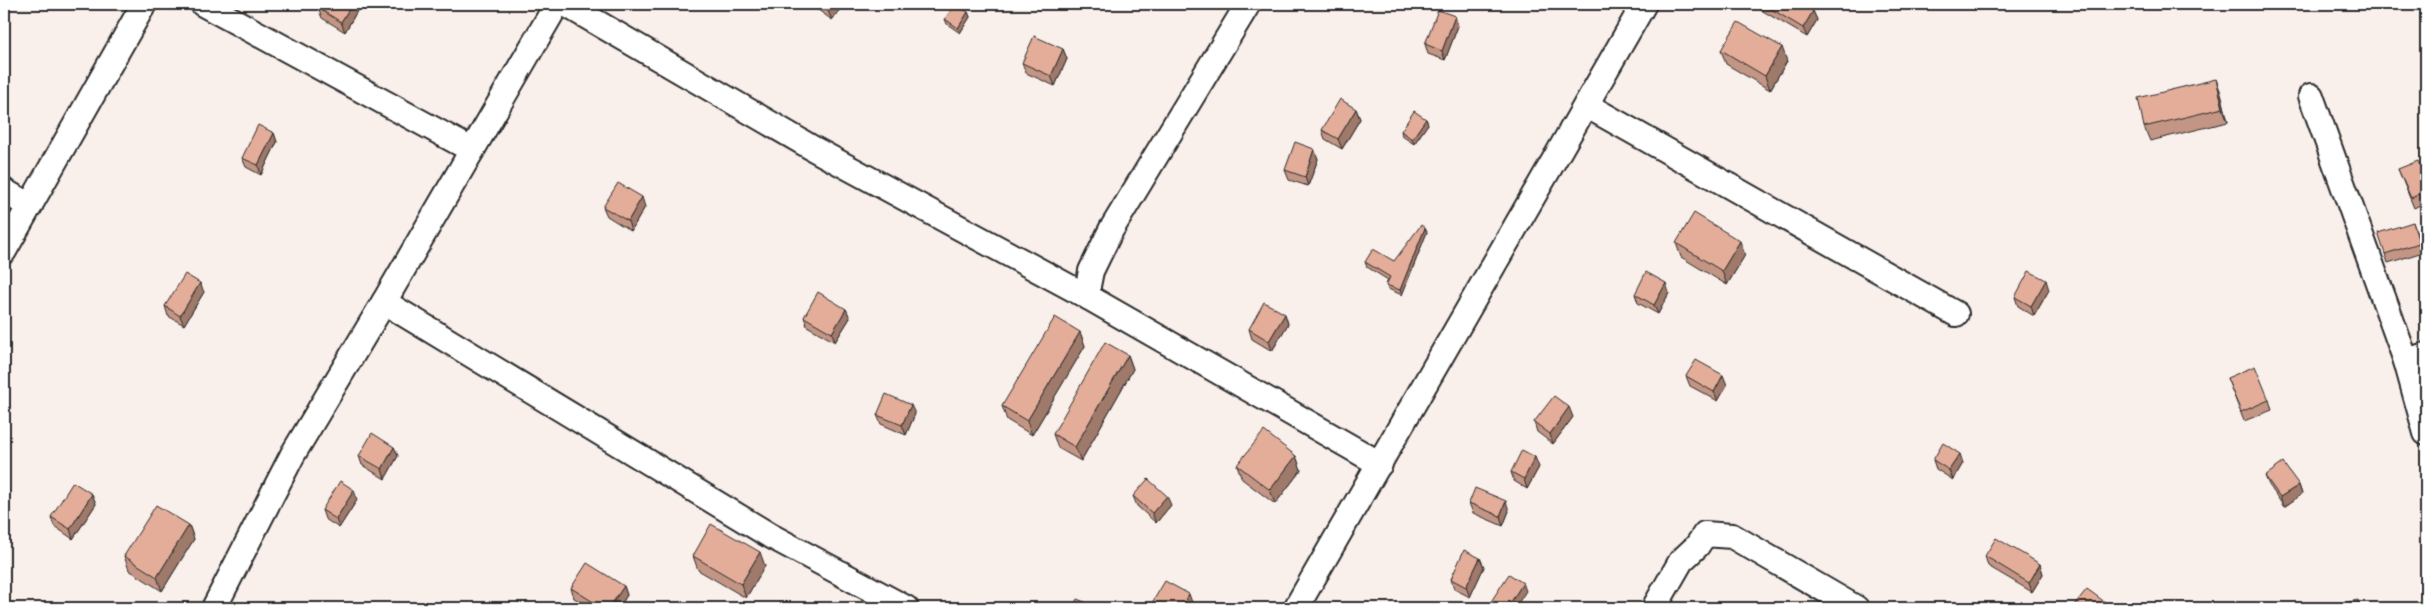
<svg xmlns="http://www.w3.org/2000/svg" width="2430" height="612" viewBox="0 0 2430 612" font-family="'Architects Daughter',sans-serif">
  <rect width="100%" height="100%" fill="#f9efeb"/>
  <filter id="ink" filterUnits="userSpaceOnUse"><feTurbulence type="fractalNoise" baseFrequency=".02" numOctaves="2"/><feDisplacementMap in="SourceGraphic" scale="10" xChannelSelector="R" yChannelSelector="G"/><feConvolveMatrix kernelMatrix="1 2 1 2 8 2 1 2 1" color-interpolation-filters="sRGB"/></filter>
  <g filter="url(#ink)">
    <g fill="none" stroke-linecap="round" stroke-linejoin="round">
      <defs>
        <g id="minor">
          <path d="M 203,4 L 472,150"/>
          <path d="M 565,4 L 814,149 L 1088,297 L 1380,464"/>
          <path d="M 2311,96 L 2406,361 L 2426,433"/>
          <path d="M 1586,105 L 1956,314"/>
          <path d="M 4,191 L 30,206"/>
          <path d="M 4,251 L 144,4"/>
          <path d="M 1088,297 L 1088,286 L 1091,271 L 1111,230 L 1248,4"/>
          <path d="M 384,302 L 769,535 L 906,608"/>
          <path d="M 2406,361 L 2426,355"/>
          <path d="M 214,608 L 293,454 L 384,302 L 557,4"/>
          <path d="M 1296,608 L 1644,4"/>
          <path d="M 1654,608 L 1681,561 L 1697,546 L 1705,534 L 1732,536 L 1856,608"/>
        </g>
      </defs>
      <!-- minor casing -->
      <use href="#minor" stroke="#2b2b2b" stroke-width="28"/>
      <!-- minor -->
      <use href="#minor" stroke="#fff" stroke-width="24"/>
    </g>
    <!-- wall -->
    <g fill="#c39584" stroke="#2b2b2b">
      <path d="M 361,4 L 345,32 L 322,18 L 318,8 Z"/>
      <path d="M 810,4 L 844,4 L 832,20 Z"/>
      <path d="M 1759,4 L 1802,4 L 1813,11 L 1817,20 L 1807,37 L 1761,10 Z"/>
      <path d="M 968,12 L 970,17 L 960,33 L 947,24 L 945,19 Z"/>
      <path d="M 1458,26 L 1445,60 L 1428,54 L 1425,44 Z"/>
      <path d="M 1063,49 L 1067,59 L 1055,86 L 1026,73 L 1022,63 Z"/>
      <path d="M 1721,50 L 1787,61 L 1770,90 L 1726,64 Z"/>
      <path d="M 2221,93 L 2228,122 L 2150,141 L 2144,127 Z"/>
      <path d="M 1356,109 L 1360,119 L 1342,149 L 1325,139 L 1322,130 Z"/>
      <path d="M 1426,119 L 1428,124 L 1414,144 L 1402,136 L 1401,131 Z"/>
      <path d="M 274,133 L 277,142 L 261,175 L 246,167 L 242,158 Z"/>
      <path d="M 1314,149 L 1318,159 L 1308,186 L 1289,180 L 1285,170 Z"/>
      <path d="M 2398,169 L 2426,180 L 2426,202 L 2414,208 Z"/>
      <path d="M 603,207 L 645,207 L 631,231 L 607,216 Z"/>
      <path d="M 2413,222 L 2423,252 L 2388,263 L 2385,254 Z"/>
      <path d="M 1427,232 L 1402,295 L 1388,289 L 1386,285 L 1388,280 L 1367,267 L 1365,262 L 1394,261 Z"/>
      <path d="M 1676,243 L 1745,255 L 1727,285 L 1681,257 Z"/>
      <path d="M 2049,290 L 2034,316 L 2018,306 L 2015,297 Z"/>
      <path d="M 204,292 L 184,325 L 168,316 L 165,306 Z"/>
      <path d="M 1669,293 L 1658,314 L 1638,303 L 1635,294 Z"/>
      <path d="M 846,309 L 850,318 L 835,342 L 807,326 L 804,317 Z"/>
      <path d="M 1285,314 L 1288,324 L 1272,351 L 1252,339 L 1249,329 Z"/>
      <path d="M 1080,332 L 1085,346 L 1032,435 L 1007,420 L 1002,406 Z"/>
      <path d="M 1128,355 L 1133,369 L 1081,461 L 1058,448 L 1053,434 Z"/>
      <path d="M 1686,376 L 1727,385 L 1718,401 L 1690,386 Z"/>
      <path d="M 2227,378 L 2269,400 L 2272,410 L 2244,421 Z"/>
      <path d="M 915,414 L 906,435 L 881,424 L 877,415 Z"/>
      <path d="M 1573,417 L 1553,444 L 1537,432 L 1534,422 Z"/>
      <path d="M 394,447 L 398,456 L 385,479 L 362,465 L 359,456 Z"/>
      <path d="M 1296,456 L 1301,470 L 1275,504 L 1242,479 L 1237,465 Z"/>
      <path d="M 1933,460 L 1963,463 L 1953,480 L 1936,469 Z"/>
      <path d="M 1539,467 L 1527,489 L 1514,481 L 1511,472 Z"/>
      <path d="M 2265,476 L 2299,485 L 2302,494 L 2284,507 L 2269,485 Z"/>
      <path d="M 92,494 L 96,504 L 73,539 L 54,526 L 51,517 Z"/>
      <path d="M 1133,496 L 1171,505 L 1156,523 L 1137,506 Z"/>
      <path d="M 357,500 L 339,528 L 325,519 L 322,510 Z"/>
      <path d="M 1469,503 L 1509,511 L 1503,526 L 1473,513 Z"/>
      <path d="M 189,525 L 194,539 L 162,591 L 129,570 L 124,556 Z"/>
      <path d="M 693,556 L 765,566 L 746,598 L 698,570 Z"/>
      <path d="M 1985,556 L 2040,564 L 2043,574 L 2032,592 L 1988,566 Z"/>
      <path d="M 1480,558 L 1484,567 L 1470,597 L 1454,589 L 1451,579 Z"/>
      <path d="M 624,586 L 627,595 L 619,608 L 591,608 L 574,598 L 571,588 Z"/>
    </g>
    <!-- shaded-wall -->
    <g fill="#9f796b" stroke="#2b2b2b">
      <path d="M 352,4 L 361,4 L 345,32 L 341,22 Z"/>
      <path d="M 833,4 L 844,4 L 832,20 L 828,11 Z"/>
      <path d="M 1813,11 L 1817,20 L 1807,37 L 1803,28 Z"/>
      <path d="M 968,12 L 970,17 L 960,33 L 958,28 Z"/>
      <path d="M 1455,16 L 1458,26 L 1445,60 L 1442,51 Z"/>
      <path d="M 1782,47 L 1787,61 L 1770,90 L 1765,76 Z"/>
      <path d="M 1063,49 L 1067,59 L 1055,86 L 1051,76 Z"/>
      <path d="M 2216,79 L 2221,93 L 2228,122 L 2223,108 Z"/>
      <path d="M 1356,109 L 1360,119 L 1342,149 L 1338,139 Z"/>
      <path d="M 1426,119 L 1428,124 L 1414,144 L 1412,139 Z"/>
      <path d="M 274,133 L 277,142 L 261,175 L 258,165 Z"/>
      <path d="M 1314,149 L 1318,159 L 1308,186 L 1305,177 Z"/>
      <path d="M 642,197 L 645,207 L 631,231 L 628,221 Z"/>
      <path d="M 1425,228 L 1427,232 L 1402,295 L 1400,290 Z"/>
      <path d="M 1740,241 L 1745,255 L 1727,285 L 1722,271 Z"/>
      <path d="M 2046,280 L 2049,290 L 2034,316 L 2031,306 Z"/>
      <path d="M 200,283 L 204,292 L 184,325 L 180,316 Z"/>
      <path d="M 1666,283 L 1669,293 L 1658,314 L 1654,305 Z"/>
      <path d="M 846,309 L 850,318 L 835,342 L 832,333 Z"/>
      <path d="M 1285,314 L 1288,324 L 1272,351 L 1269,341 Z"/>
      <path d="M 1080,332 L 1085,346 L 1032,435 L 1027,421 Z"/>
      <path d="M 1128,355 L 1133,369 L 1081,461 L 1075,447 Z"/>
      <path d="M 1723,375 L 1727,385 L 1718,401 L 1714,392 Z"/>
      <path d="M 911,405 L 915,414 L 906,435 L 902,425 Z"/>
      <path d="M 1569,407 L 1573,417 L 1553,444 L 1550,434 Z"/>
      <path d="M 394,447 L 398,456 L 385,479 L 382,469 Z"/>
      <path d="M 1960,454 L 1963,463 L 1953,480 L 1949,470 Z"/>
      <path d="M 1296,456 L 1301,470 L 1275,504 L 1270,490 Z"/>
      <path d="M 1535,457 L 1539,467 L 1527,489 L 1524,479 Z"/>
      <path d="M 2299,485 L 2302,494 L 2284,507 L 2280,497 Z"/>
      <path d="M 354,490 L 357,500 L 339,528 L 336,519 Z"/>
      <path d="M 92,494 L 96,504 L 73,539 L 70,529 Z"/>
      <path d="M 1167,496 L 1171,505 L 1156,523 L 1152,513 Z"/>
      <path d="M 1506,501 L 1509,511 L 1503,526 L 1500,516 Z"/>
      <path d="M 189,525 L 194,539 L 162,591 L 157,577 Z"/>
      <path d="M 760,552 L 765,566 L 746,598 L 741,584 Z"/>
      <path d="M 1480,558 L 1484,567 L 1470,597 L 1466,587 Z"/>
      <path d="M 2040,564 L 2043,574 L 2032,592 L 2029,583 Z"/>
      <path d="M 1523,583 L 1526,591 L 1515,608 L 1507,608 Z"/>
      <path d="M 624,586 L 627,595 L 619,608 L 609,608 Z"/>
      <path d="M 1189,594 L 1194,608 L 1181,608 Z"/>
    </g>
    <!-- building -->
    <g fill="#e3ad99" stroke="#2b2b2b">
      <path d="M 321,4 L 352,4 L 341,22 L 318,8 Z"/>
      <path d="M 819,4 L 833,4 L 828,11 Z"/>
      <path d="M 955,4 L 968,12 L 958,28 L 945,19 Z"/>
      <path d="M 1763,4 L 1802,4 L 1813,11 L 1803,28 Z"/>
      <path d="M 1438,10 L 1455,16 L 1442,51 L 1425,44 Z"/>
      <path d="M 1738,22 L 1782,47 L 1765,76 L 1721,50 Z"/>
      <path d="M 1034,36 L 1063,49 L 1051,76 L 1022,63 Z"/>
      <path d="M 2216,79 L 2223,108 L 2144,127 L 2138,98 Z"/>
      <path d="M 1340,99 L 1356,109 L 1338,139 L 1322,130 Z"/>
      <path d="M 1414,111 L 1426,119 L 1412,139 L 1401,131 Z"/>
      <path d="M 258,125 L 274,133 L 258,165 L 242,158 Z"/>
      <path d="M 1295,142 L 1314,149 L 1305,177 L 1285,170 Z"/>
      <path d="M 2418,161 L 2426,180 L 2426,191 L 2411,198 L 2398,169 Z"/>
      <path d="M 618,183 L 642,197 L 628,221 L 603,207 Z"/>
      <path d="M 1694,213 L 1740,241 L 1722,271 L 1676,243 Z"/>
      <path d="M 2413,222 L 2419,243 L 2385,254 L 2378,233 Z"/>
      <path d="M 1421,225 L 1425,228 L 1400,290 L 1386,285 L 1390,277 L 1365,262 L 1373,249 L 1394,261 Z"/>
      <path d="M 2029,271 L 2046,280 L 2031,306 L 2015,297 Z"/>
      <path d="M 1646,272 L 1666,283 L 1654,305 L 1635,294 Z"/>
      <path d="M 185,274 L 200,283 L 180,316 L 165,306 Z"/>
      <path d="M 818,292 L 846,309 L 832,333 L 804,317 Z"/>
      <path d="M 1264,302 L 1285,314 L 1269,341 L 1249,329 Z"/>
      <path d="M 1055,317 L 1080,332 L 1027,421 L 1002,406 Z"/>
      <path d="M 1105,342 L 1128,355 L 1075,447 L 1053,434 Z"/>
      <path d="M 1696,360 L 1723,375 L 1714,392 L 1686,376 Z"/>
      <path d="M 2255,366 L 2269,400 L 2241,412 L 2227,378 Z"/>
      <path d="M 886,394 L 911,405 L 902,425 L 877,415 Z"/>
      <path d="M 1554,396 L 1569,407 L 1550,434 L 1534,422 Z"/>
      <path d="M 1264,431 L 1296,456 L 1270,490 L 1237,465 Z"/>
      <path d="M 372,433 L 394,447 L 382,469 L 359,456 Z"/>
      <path d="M 1943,443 L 1960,454 L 1949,470 L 1933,460 Z"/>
      <path d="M 1522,450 L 1535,457 L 1524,479 L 1511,472 Z"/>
      <path d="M 2283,463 L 2299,485 L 2280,497 L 2265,476 Z"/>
      <path d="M 1148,479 L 1167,496 L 1152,513 L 1133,496 Z"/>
      <path d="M 340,481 L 354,490 L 336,519 L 322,510 Z"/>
      <path d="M 73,482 L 92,494 L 70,529 L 51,517 Z"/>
      <path d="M 1475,488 L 1506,501 L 1500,516 L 1469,503 Z"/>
      <path d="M 156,505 L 189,525 L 157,577 L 124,556 Z"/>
      <path d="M 711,524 L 760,552 L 741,584 L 693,556 Z"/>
      <path d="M 1996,538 L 2040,564 L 2029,583 L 1985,556 Z"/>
      <path d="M 1464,550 L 1480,558 L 1466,587 L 1451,579 Z"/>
      <path d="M 587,563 L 624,586 L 609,608 L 603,608 L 571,588 Z"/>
      <path d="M 1509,574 L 1523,583 L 1507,608 L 1490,608 L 1492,605 L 1490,603 Z"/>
      <path d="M 1165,581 L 1189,594 L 1181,608 L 1149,608 Z"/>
      <path d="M 2087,589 L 2113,608 L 2078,608 L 2074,605 Z"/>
      <path d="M 1077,599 L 1100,608 L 1073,608 Z"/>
      <path d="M 2358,600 L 2360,608 L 2336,608 L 2335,605 Z"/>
      <path d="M 2122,601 L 2132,608 L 2117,608 Z"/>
    </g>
  </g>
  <!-- margin -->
  <rect width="2430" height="612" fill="none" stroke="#fff" stroke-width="20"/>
  <rect x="10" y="10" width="2410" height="592" fill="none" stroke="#2b2b2b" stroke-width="2" filter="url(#ink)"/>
</svg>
